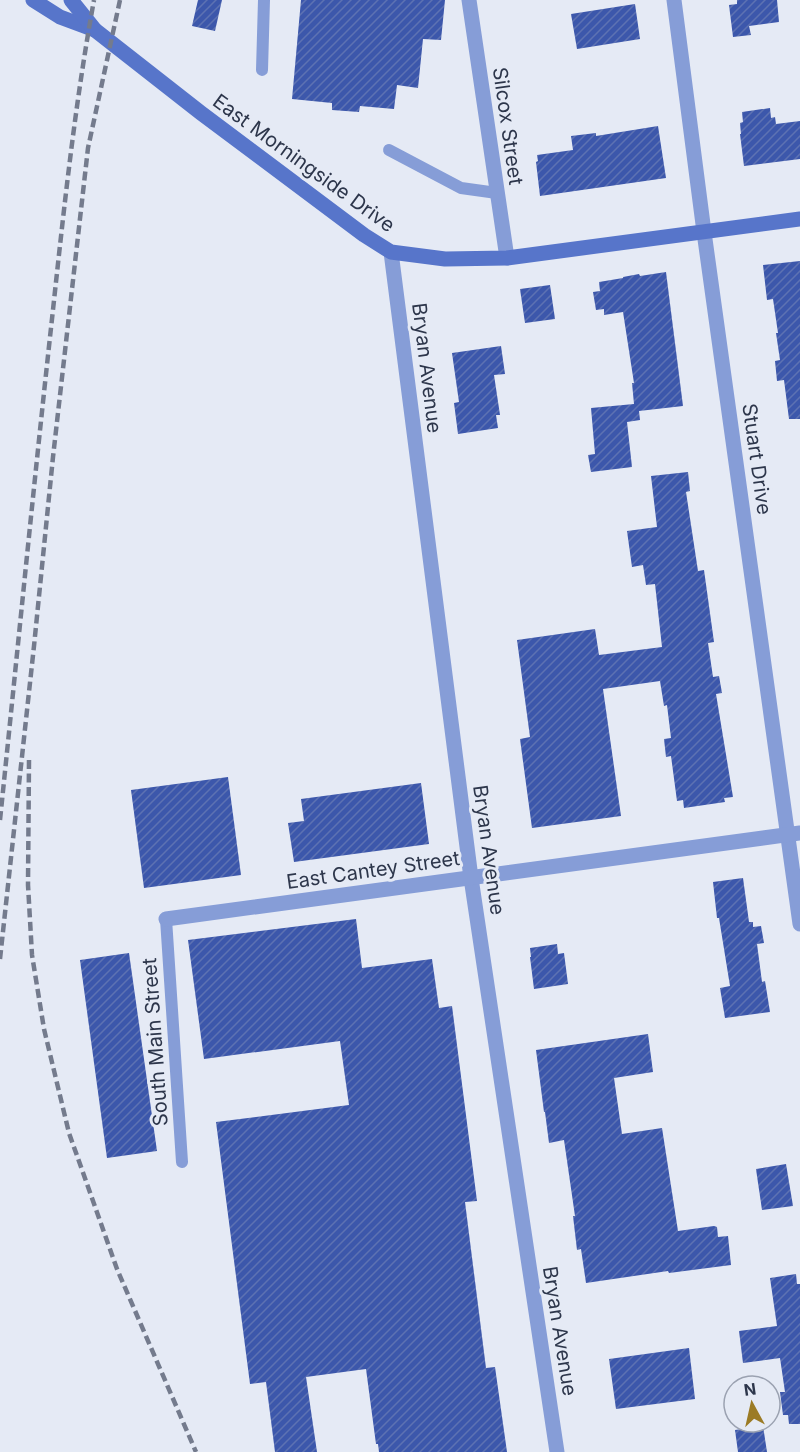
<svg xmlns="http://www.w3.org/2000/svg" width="800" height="1452" viewBox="0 0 800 1452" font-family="Inter,sans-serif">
  <defs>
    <pattern id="building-hatch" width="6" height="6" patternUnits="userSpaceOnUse" patternTransform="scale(1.5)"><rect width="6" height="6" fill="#3c57ab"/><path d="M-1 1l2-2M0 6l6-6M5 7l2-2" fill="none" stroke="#5d72b2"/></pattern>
  </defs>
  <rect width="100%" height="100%" fill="#e5eaf5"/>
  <!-- building -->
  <g fill="url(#building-hatch)">
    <path d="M 198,0 L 222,0 L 215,31 L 192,26 Z"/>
    <path d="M 301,0 L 445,0 L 441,40 L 423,39 L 418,88 L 397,85 L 394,109 L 360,106 L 359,112 L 332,110 L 332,103 L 292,99 Z"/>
    <path d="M 737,0 L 777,0 L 779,22 L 749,26 L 751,35 L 733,37 L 729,5 L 737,4 Z"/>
    <path d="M 635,4 L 640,39 L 577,49 L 571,14 Z"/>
    <path d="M 770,108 L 771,118 L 775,117 L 776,124 L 800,121 L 800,159 L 744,166 L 740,134 L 741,134 L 740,123 L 743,122 L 742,112 Z"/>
    <path d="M 658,126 L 666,178 L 540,196 L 536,162 L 538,161 L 537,155 L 573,150 L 571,136 L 596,133 L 596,136 Z"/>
    <path d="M 800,261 L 800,419 L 789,419 L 784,380 L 777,381 L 775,361 L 780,360 L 776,333 L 778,333 L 773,299 L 767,300 L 763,265 Z"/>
    <path d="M 666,272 L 683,406 L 639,411 L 640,420 L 627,422 L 632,467 L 591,472 L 588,455 L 595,454 L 591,408 L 634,404 L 632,383 L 634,383 L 623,312 L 604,315 L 604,309 L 596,310 L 593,292 L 600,291 L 599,282 L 623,278 L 623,277 L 639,274 L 640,276 Z"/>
    <path d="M 550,285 L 555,319 L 525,323 L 520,289 Z"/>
    <path d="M 501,346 L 505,374 L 494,375 L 500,415 L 496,415 L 498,428 L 458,434 L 454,403 L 459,402 L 452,353 Z"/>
    <path d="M 688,472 L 690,491 L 686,492 L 698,571 L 704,570 L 714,642 L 708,643 L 713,677 L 719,676 L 722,693 L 716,694 L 733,797 L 724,798 L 725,802 L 684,808 L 683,800 L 677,801 L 671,756 L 666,757 L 664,739 L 671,738 L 667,705 L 664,706 L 660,681 L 603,689 L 621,816 L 532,828 L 520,739 L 530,737 L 517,640 L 595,629 L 599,655 L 662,647 L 655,584 L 646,585 L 643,565 L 632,567 L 627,531 L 657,527 L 651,476 Z"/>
    <path d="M 228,777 L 241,875 L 144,888 L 131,790 Z"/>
    <path d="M 421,783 L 429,844 L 294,862 L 288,823 L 304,821 L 301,799 Z"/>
    <path d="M 743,878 L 749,922 L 753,922 L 753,927 L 761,926 L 764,943 L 757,944 L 762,982 L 765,981 L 770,1012 L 725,1018 L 720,988 L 730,986 L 719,918 L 717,918 L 713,882 Z"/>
    <path d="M 356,919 L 362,968 L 432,959 L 439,1008 L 452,1006 L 477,1201 L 465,1202 L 486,1368 L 495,1367 L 507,1452 L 379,1452 L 378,1444 L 376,1444 L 366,1369 L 306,1377 L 317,1452 L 275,1452 L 266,1382 L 250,1384 L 216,1122 L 349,1105 L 340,1041 L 204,1059 L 188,940 Z"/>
    <path d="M 557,944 L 558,954 L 564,953 L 568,984 L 534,989 L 530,957 L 531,957 L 530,948 Z"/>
    <path d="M 129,953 L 157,1151 L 107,1158 L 80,960 Z"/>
    <path d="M 648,1034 L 653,1072 L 614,1078 L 622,1134 L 662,1128 L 678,1231 L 714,1226 L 717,1227 L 718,1237 L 728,1236 L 731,1265 L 669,1273 L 668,1271 L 586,1283 L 581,1249 L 577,1250 L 573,1216 L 575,1216 L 564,1140 L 549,1143 L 545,1112 L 544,1112 L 536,1050 Z"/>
    <path d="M 786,1164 L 793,1206 L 762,1210 L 756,1169 Z"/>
    <path d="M 796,1274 L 797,1284 L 800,1284 L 800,1424 L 789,1424 L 788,1415 L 783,1415 L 780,1392 L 785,1392 L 780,1358 L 743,1363 L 739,1331 L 777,1326 L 770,1278 Z"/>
    <path d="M 689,1348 L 695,1399 L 616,1409 L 609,1359 Z"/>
    <path d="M 763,1426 L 767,1452 L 738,1452 L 735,1430 Z"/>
  </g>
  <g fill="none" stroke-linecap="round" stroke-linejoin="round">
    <!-- lane -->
    <g stroke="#869dd7" stroke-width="12">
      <path d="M 262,70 L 264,0"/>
      <path d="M 389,150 L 461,188 L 497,193"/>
      <path d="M 166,919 L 182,1162"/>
    </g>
    <!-- street -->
    <g stroke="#869dd7" stroke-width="15">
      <path d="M 469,0 L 507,258"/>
      <path d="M 674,0 L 704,232 L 800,924"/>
      <path d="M 391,252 L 471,878 L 557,1452"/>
      <path d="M 166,919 L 800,833"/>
    </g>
    <!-- secondary -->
    <g stroke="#5775ca" stroke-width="15">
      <path d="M 33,0 L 60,17 L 95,30"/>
      <path d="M 71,0 L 95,30 L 201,113 L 364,235 L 391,252 L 445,259 L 507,258 L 800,219"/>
    </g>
    <!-- rail -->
    <g stroke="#747b8d" stroke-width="4.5" stroke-dasharray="9 4.5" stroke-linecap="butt">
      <path d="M 29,760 L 28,885 L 32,955 L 44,1029 L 69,1133 L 117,1269 L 196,1452"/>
      <path d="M 0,820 C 17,656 33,492 51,328 C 63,218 74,109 94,0"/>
      <path d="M 0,959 L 34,646 L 53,457 L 88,148 L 120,0"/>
    </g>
  </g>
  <g text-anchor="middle" stroke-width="6" stroke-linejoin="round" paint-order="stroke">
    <!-- street labels -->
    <g font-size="20" fill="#2d364b" stroke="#e5eaf5">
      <text transform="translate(508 126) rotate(82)" y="7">Silcox Street</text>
      <text transform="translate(304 163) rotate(36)" y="7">East Morningside Drive</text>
      <text transform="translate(427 368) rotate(83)" y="7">Bryan Avenue</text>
      <text transform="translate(757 459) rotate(82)" y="7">Stuart Drive</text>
      <text transform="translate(489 850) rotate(82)" y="7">Bryan Avenue</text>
      <text transform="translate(373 870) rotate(-8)" y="7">East Cantey Street</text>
      <text transform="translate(155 1042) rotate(-94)" y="7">South Main Street</text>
      <text transform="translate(560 1331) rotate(81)" y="7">Bryan Avenue</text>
    </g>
  </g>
  <!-- north arrow -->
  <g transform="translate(752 1404) rotate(352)"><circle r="28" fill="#e5eaf5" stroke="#9ba2b1" stroke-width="1.5"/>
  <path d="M0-4.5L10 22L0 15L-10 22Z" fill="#9b7b25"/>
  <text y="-9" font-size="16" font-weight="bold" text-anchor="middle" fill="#2d364b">N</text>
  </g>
</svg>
